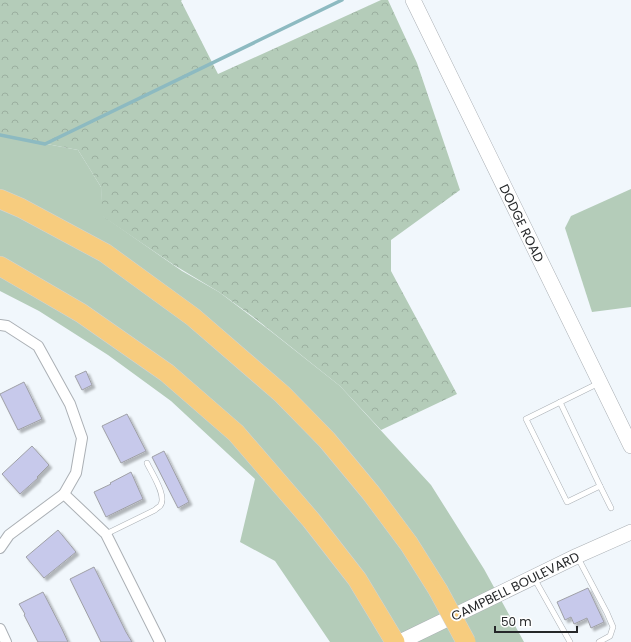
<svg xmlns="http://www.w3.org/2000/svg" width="631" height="642" viewBox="0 0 631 642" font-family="Poppins,sans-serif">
  <defs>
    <pattern id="forest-crowns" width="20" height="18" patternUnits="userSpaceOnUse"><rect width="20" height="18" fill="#b4ccb9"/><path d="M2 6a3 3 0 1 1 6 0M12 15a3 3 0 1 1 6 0" fill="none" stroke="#9baf9f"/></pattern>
    <filter id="shadow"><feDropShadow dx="3" dy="3" stdDeviation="1" flood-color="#0004"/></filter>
  </defs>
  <rect width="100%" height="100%" fill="#f1f7fc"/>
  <!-- grass -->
  <g fill="#b4ccb9">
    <path d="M 0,135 L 78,150 L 101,187 L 103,216 L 182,271 L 219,292 L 273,333 L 340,386 L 431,485 L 484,569 L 524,642 L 330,642 L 275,561 L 240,542 L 255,479 L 171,401 L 108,355 L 39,311 L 0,291 Z"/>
    <path d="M 631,189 L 631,307 L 592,312 L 565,228 L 571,216 Z"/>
  </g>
  <!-- forest -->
  <path fill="url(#forest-crowns)" d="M 0,0 L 182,0 L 181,1 L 218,74 L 381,0 L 388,0 L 417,63 L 460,190 L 391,240 L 391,271 L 457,394 L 381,430 L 340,386 L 252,316 L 219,292 L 174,265 L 102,216 L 101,187 L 78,150 L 0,135 Z"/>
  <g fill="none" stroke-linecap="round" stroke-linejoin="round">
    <!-- stream -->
    <path stroke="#8dbac1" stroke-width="3.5" d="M 0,135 L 45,144 L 342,0"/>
  </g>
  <!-- building -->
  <g fill="#c7c9eb" stroke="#9fa0a6" filter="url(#shadow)">
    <path d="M 86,371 L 92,385 L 82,390 L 75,376 Z"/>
    <path d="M 24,382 L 42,419 L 18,430 L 0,394 Z"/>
    <path d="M 127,414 L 146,451 L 121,463 L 102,426 Z"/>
    <path d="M 32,446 L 49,465 L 37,477 L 38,478 L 20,494 L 2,474 Z"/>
    <path d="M 164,451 L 189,502 L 178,508 L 152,457 Z"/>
    <path d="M 131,472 L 143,499 L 106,517 L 94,492 L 111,484 L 110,483 Z"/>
    <path d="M 58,530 L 76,552 L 44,578 L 26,557 Z"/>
    <path d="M 94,567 L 126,632 L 132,642 L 101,642 L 70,579 Z"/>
    <path d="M 588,588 L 604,622 L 591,628 L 587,618 L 574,624 L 571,617 L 565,620 L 557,602 Z"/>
    <path d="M 43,592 L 62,629 L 68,642 L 38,642 L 24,615 L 25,614 L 19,604 Z"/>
  </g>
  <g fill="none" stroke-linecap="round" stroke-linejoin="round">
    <defs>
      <g id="lane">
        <path d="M 599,383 L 526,419 L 567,502 L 600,486 L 611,508"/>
        <path d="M 560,402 L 600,486"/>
        <path d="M 106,534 L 155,510 C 157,508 159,507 160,506 C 168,497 151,472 147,463"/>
        <path d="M 578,558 L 607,613 L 613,627 L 610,636 L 599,642"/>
        <path d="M 534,578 L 570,642"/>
      </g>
      <g id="street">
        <path d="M 0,325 L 7,326 L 38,346 L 70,404 L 82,438 L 76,473 L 64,494 L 9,535 L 0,548"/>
        <path d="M 64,494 L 106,534 L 160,642"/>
        <path d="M 0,629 L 6,642"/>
      </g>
      <g id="secondary">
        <path d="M 413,0 L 631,446"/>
        <path d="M 400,642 L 577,556 L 631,532"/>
      </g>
      <g id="highway">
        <path d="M 0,199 L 21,208 L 105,253 L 193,317 L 282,394 L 327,440 L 371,493 L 409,544 L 438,590"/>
        <path d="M 0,266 L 81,313 L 167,373 L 236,433 L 311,520 L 357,579 L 395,642"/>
      </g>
    </defs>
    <!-- lane casing -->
    <use href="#lane" stroke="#abb0b5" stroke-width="6"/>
    <!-- street casing -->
    <use href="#street" stroke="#abb0b5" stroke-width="12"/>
    <!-- secondary casing -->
    <use href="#secondary" stroke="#abb0b5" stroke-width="16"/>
    <!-- highway casing -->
    <use href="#highway" stroke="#d3d4d4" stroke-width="20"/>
    <!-- lane -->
    <use href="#lane" stroke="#fff" stroke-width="5"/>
    <!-- street -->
    <use href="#street" stroke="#fff" stroke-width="10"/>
    <!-- secondary -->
    <use href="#secondary" stroke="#fff" stroke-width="15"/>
    <!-- highway -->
    <use href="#highway" stroke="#f7cc7e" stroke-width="19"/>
    <defs>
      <path id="highway-bridge" d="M 438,590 L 466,642"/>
    </defs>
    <!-- highway-bridge casing -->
    <use href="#highway-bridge" stroke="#d3d4d4" stroke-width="20" stroke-linecap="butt"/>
    <!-- highway-bridge -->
    <use href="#highway-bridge" stroke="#f7cc7e" stroke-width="19"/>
  </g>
  <g text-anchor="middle" stroke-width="3.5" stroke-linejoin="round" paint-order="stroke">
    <!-- street labels -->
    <g font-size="13" fill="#252729" stroke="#fff">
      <text transform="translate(522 223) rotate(64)" y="5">DODGE ROAD</text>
      <text transform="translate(515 586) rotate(-26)" y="5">CAMPBELL BOULEVARD</text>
    </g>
  </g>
  <!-- scale -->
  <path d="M495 626v6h82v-6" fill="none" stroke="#252729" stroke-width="2"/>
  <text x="501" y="626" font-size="12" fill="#252729" stroke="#ffffff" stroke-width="3" paint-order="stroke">50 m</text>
</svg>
